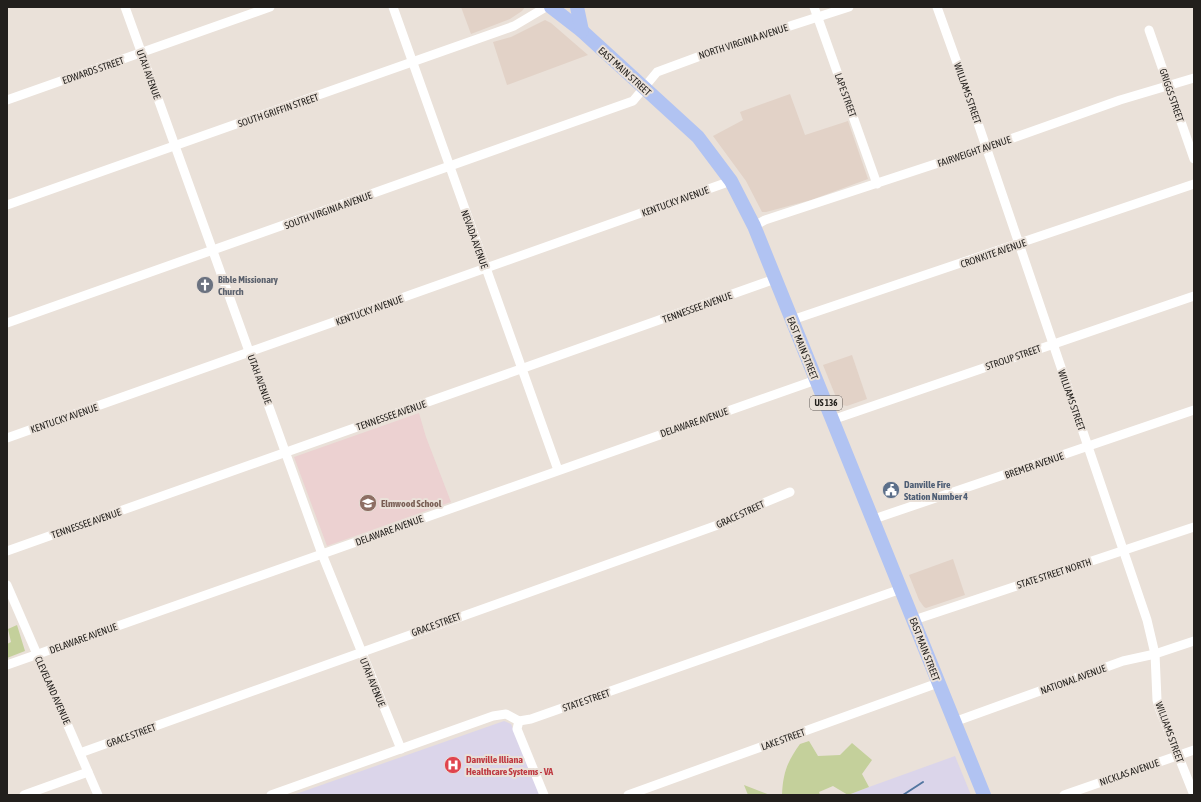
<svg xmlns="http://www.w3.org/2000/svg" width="1201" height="802" viewBox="0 0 1201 802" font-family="'Asap Condensed',sans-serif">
  <rect width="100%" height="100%" fill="#eae1d9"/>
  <!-- built -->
  <g fill="#e2d2c7">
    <path d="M 461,7 L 525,7 L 522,11 L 510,19 L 471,34 Z"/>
    <path d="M 545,20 L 551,23 L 588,55 L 507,85 L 493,42 L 511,37 Z"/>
    <path d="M 790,94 L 805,135 L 848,121 L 868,179 L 811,200 L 766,212 L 762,212 L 746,181 L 713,136 L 743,120 L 740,112 Z"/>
    <path d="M 852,355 L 867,399 L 847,406 L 842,405 L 838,402 L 823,365 Z"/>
    <path d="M 953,559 L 965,595 L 926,608 L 924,607 L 919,600 L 909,575 Z"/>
  </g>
  <!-- education -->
  <path fill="#ecd1d1" d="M 419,413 L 426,437 L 451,502 L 327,546 L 294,457 Z"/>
  <!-- medical -->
  <g fill="#dbd5ea">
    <path d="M 504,721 L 511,724 L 540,795 L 293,795 Z"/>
    <path d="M 955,756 L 971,795 L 848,795 L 869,787 Z"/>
  </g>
  <!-- green -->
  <g fill="#c4d09b">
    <path d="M 17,625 L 25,651 L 7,658 L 7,644 L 11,642 L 8,629 Z"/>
    <path d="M 809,741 L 818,756 L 840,755 L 852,743 L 872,760 L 862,774 L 869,787 L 848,795 L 833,786 L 819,792 L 820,795 L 782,795 C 783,773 787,762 800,744 Z"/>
    <path d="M 744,785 L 770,795 L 748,795 Z"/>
  </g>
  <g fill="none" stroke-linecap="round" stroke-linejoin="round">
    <!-- stream -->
    <path stroke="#5276a0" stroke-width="2" d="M 903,795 L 923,782"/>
    <!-- minor -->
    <g stroke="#fff" stroke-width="9">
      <path d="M 125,7 L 322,554 L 401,749"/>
      <path d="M 393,7 L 558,470"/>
      <path d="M 814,7 L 877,184"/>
      <path d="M 937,7 L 965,85 L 1147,620 L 1155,654 L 1157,700 L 1160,710 L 1194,795"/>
      <path d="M 1149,30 L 1194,159"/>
      <path d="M 7,100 L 270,7"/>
      <path d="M 7,205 L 514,26 L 546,7"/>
      <path d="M 754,226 L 765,220 L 996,144 L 1120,100 L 1194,78"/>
      <path d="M 792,320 L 1194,184"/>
      <path d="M 7,323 L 633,101 L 657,72 L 722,48 L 849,7"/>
      <path d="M 832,420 L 1194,296"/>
      <path d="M 7,438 L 731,181"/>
      <path d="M 874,519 L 1194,410"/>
      <path d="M 7,551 L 775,279"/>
      <path d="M 7,585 L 98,795"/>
      <path d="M 914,620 L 1194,527"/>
      <path d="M 7,665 L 816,380"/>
      <path d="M 519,721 L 517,729 L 544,795"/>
      <path d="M 954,722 L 1123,661 L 1155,654 L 1194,641"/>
      <path d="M 80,753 L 726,522 L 759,505 L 790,492"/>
      <path d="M 24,795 L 88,772"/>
      <path d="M 271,795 L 493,716 L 506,714 L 519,721 L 531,719 L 901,589"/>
      <path d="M 628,795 L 938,683"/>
      <path d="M 1064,795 L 1194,750"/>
    </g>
    <!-- primary -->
    <g stroke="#b1c3f2" stroke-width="14">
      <path d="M 551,7 L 582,31 L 698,137 L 731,181 L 754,226 L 984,795"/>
      <path d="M 577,7 L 582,31"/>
    </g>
  </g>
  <!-- icons -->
  <defs>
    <symbol id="church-disc" viewBox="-11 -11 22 22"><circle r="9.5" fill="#6b7280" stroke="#eae1d9"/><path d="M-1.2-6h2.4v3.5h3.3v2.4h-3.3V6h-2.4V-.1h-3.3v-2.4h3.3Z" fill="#fff"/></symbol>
    <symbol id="civic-disc" viewBox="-11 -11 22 22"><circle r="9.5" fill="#5c6f8a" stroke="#eae1d9"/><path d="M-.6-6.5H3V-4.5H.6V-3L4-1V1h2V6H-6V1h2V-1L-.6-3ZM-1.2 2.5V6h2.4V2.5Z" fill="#fff"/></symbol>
    <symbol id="school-disc" viewBox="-11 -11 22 22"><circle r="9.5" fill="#8d6e63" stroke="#eae1d9"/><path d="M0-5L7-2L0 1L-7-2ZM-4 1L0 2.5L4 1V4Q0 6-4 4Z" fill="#fff"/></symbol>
    <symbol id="hospital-disc" viewBox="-11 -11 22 22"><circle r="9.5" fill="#e0444e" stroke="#eae1d9"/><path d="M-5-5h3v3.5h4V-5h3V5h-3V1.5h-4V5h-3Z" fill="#fff"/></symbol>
  </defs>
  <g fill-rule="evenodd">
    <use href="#church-disc" x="195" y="275" width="20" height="20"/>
    <use href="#civic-disc" x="881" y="480" width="20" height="20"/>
    <use href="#school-disc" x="358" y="493" width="20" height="20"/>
    <use href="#hospital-disc" x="443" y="755" width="20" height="20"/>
  </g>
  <g text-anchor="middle" stroke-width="4" stroke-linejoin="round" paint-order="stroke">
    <!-- shield labels -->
    <rect fill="#eae1d9" stroke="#5e5955" stroke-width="1" x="810" y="396" width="32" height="14" rx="3"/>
    <g font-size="9" font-weight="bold" fill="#221f1c">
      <text x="826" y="406">US 136</text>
    </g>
    <!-- street labels -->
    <g font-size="10" fill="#221f1c" stroke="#eae1d9">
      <text transform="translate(743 41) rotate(-18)" y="4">NORTH VIRGINIA AVENUE</text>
      <text transform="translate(93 70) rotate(-19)" y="4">EDWARDS STREET</text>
      <text transform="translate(625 71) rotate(42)" y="4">EAST MAIN STREET</text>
      <text transform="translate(149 74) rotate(70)" y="4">UTAH AVENUE</text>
      <text transform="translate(968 93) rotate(71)" y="4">WILLIAMS STREET</text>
      <text transform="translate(846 95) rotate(70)" y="4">LAPE STREET</text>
      <text transform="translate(1172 95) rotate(71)" y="4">GRIGGS STREET</text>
      <text transform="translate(278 110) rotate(-19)" y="4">SOUTH GRIFFIN STREET</text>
      <text transform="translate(974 151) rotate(-19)" y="4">FAIRWEIGHT AVENUE</text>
      <text transform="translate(675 201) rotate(-20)" y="4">KENTUCKY AVENUE</text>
      <text transform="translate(328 210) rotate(-20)" y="4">SOUTH VIRGINIA AVENUE</text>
      <text transform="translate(475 239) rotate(70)" y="4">NEVADA AVENUE</text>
      <text transform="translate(993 253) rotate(-19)" y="4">CRONKITE AVENUE</text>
      <text transform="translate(697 307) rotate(-20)" y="4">TENNESSEE AVENUE</text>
      <text transform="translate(369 310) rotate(-20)" y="4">KENTUCKY AVENUE</text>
      <text transform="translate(803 348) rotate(68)" y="4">EAST MAIN STREET</text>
      <text transform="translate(1013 357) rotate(-19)" y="4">STROUP STREET</text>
      <text transform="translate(260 379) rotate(70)" y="4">UTAH AVENUE</text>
      <text transform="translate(1072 400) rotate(71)" y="4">WILLIAMS STREET</text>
      <text transform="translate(391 415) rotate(-19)" y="4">TENNESSEE AVENUE</text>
      <text transform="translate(64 418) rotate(-19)" y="4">KENTUCKY AVENUE</text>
      <text transform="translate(694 422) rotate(-19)" y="4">DELAWARE AVENUE</text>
      <text transform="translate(1034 465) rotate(-19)" y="4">BREMER AVENUE</text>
      <text transform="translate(740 514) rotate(-25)" y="4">GRACE STREET</text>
      <text transform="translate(86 523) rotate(-19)" y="4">TENNESSEE AVENUE</text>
      <text transform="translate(389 530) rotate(-20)" y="4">DELAWARE AVENUE</text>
      <text transform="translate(1054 573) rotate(-18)" y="4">STATE STREET NORTH</text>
      <text transform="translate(436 624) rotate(-20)" y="4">GRACE STREET</text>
      <text transform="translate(83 638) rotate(-20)" y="4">DELAWARE AVENUE</text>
      <text transform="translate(925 649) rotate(69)" y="4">EAST MAIN STREET</text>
      <text transform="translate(1073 679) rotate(-20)" y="4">NATIONAL AVENUE</text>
      <text transform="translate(373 682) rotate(68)" y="4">UTAH AVENUE</text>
      <text transform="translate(53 690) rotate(66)" y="4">CLEVELAND AVENUE</text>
      <text transform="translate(586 700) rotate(-19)" y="4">STATE STREET</text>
      <text transform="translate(1170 732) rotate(70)" y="4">WILLIAMS STREET</text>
      <text transform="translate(131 735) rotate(-20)" y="4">GRACE STREET</text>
      <text transform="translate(783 739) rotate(-20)" y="4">LAKE STREET</text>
      <text transform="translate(1129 772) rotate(-19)" y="4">NICKLAS AVENUE</text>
    </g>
    <!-- worship labels -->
    <g font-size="10" font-weight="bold" fill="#5b616d" stroke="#eae1d9" text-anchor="start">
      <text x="218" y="283">Bible Missionary<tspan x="218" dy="12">Church</tspan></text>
    </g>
    <!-- service labels -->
    <g font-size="10" font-weight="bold" fill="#4e5e75" stroke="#eae1d9" text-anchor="start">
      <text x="904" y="488">Danville Fire<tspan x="904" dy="12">Station Number 4</tspan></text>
    </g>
    <!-- education labels -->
    <g font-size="10" font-weight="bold" fill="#785e54" stroke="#eae1d9" text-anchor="start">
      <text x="381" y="507">Elmwood School</text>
    </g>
    <!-- health labels -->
    <g font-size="10" font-weight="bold" fill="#be3a42" stroke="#eae1d9" text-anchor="start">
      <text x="466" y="763">Danville Illiana<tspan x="466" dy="12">Healthcare Systems - VA</tspan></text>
    </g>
  </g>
  <!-- border -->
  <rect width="1201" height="802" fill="none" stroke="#221f1c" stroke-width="16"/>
</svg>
